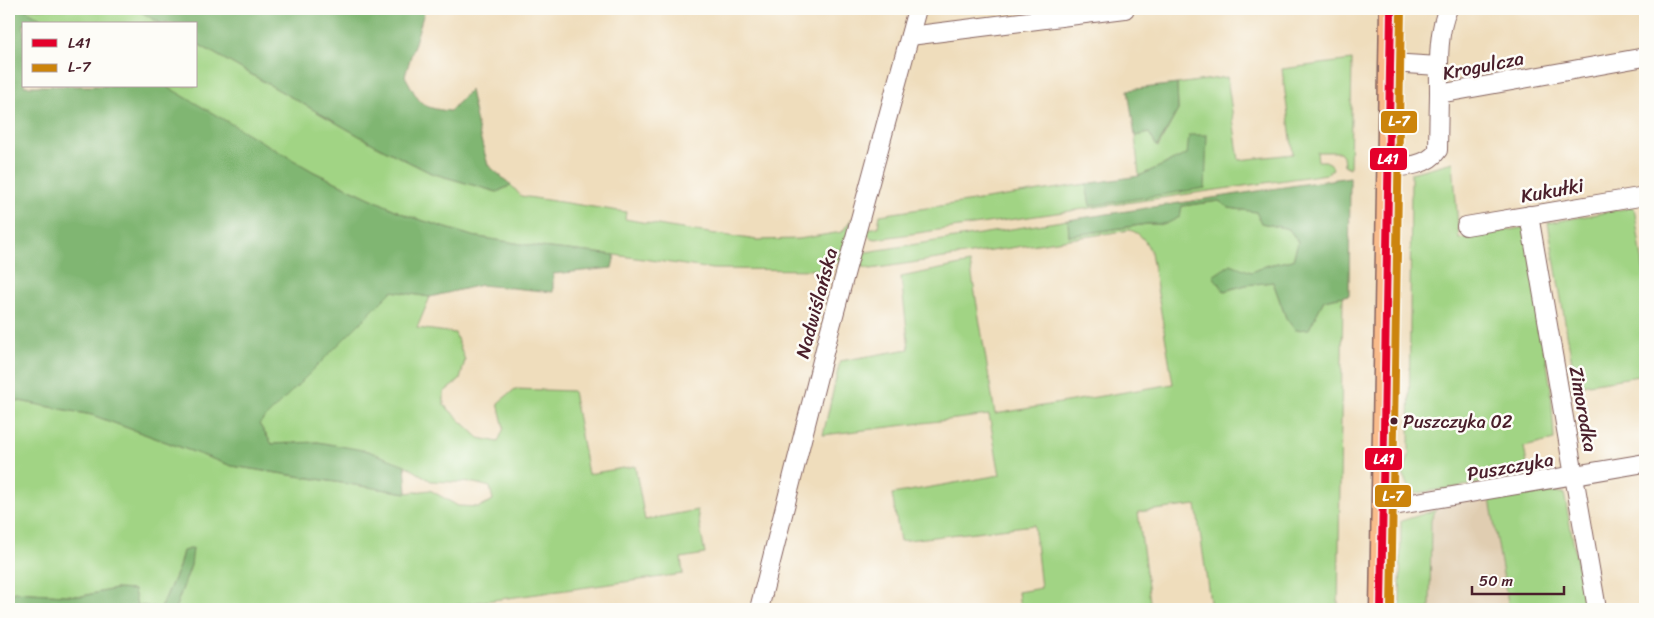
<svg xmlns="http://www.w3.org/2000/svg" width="1654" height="618" viewBox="0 0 1654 618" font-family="Sriracha,sans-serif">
  <rect width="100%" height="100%" fill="#fdfcf7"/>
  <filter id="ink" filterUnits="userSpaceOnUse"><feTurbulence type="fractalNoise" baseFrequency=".02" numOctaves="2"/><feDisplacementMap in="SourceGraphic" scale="10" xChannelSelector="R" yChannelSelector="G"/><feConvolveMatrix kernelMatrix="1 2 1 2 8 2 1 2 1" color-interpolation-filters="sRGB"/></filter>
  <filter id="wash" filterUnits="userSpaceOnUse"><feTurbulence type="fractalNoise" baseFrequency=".0096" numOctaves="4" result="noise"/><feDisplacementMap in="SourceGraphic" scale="20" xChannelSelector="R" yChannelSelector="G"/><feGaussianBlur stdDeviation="1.12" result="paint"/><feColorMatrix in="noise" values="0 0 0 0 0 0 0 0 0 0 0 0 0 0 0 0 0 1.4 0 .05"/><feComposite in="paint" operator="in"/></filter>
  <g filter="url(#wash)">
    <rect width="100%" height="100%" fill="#efddbc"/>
    <!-- built -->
    <path fill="#e0cdb1" d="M 1489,496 L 1509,609 L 1430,609 L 1431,520 L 1437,511 L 1434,506 Z"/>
    <!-- green -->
    <g fill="#a1d484" stroke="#767a58">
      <path d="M 20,9 L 136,9 L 162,24 L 47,24 Z"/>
      <path d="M 196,43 L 377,146 L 431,173 L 497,192 L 511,185 L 521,196 L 626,212 L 625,219 L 669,227 L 757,240 L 799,239 L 842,232 L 852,218 L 841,262 L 826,263 L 827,270 L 713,269 L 615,255 L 540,247 L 472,236 L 408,216 L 314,172 L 160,86 L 196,86 Z"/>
      <path d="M 1352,60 L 1350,168 L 1344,165 L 1343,156 L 1340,152 L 1317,152 L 1318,161 L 1326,161 L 1332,166 L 1333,169 L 1327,174 L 876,239 L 871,238 L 865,232 L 867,229 L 878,227 L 880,215 L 1086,184 L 1090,205 L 1188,154 L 1139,176 L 1135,136 L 1149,133 L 1158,147 L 1178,110 L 1177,84 L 1227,77 L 1239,160 L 1293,154 L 1282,69 Z"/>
      <path d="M 1453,162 L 1459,239 L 1526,227 L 1551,389 L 1554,440 L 1524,447 L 1529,476 L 1411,494 L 1403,475 L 1409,456 L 1411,173 Z"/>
      <path d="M 1219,201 L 1229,208 L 1257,212 L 1261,223 L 1289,229 L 1298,242 L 1293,260 L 1268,265 L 1251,272 L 1224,291 L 1246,285 L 1273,282 L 1286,318 L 1309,328 L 1324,300 L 1343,296 L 1338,609 L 1211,609 L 1196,505 L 1138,512 L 1151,609 L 1020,609 L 1018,592 L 1041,588 L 1034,525 L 900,541 L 892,494 L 1000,475 L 989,415 L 823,435 L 840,361 L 909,349 L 901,277 L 970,263 L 995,414 L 1173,384 L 1151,252 C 1145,241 1142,234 1130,230 L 871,269 L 859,266 L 856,263 L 857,255 L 860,253 L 1068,220 L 1069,236 L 1147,224 L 1166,224 L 1182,206 Z"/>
      <path d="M 1634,207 L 1645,279 L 1645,375 L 1576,386 L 1548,223 Z"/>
      <path d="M 392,291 L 430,297 L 417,328 L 455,333 L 465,360 L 460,380 L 444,392 L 444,405 L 479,438 L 498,442 L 504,428 L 498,403 L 515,389 L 573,391 L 588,474 L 635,466 L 645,520 L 697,510 L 705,554 L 681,558 L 683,574 L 442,607 L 442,609 L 175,609 L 191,565 L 183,551 L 179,567 L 161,608 L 136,605 L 134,590 L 115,589 L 82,596 L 14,592 L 9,600 L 9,399 L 92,415 L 232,466 L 406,493 L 430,490 L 458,506 L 479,507 L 493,500 L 490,487 L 474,483 L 431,481 L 405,465 L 318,442 L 272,444 L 259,424 Z"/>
      <path d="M 1531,492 L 1564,493 L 1586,609 L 1509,609 L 1490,499 Z"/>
      <path d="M 1436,510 L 1431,520 L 1430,609 L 1400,609 L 1401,521 Z"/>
    </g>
    <!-- forest -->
    <g fill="#80b672" stroke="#656a4e">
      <path d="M 9,9 L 24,9 L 52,24 L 24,24 L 24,86 L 166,86 L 314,172 L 408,216 L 472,236 L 540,247 L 615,255 L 612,268 L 553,274 L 553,292 L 481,285 L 430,297 L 392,291 L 259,424 L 272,444 L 318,442 L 368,451 L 405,465 L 407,493 L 232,466 L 92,415 L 9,399 Z"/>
      <path d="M 136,9 L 425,9 L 405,76 C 420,103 419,108 450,111 L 470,90 L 479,133 L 488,165 L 511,185 L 497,192 L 431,173 L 377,146 L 196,43 L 196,24 L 162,24 Z"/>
      <path d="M 1177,84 L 1178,110 L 1157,147 L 1149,133 L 1135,136 L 1128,90 Z"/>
      <path d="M 1189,135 L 1207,135 L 1205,188 L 1090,206 L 1086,184 L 1139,176 L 1187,154 Z"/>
      <path d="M 1350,177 L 1349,295 L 1324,300 L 1309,329 L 1295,330 L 1286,318 L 1273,282 L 1246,285 L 1224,291 L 1213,276 L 1231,264 L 1251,272 L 1268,265 L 1293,260 L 1298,242 L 1289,229 L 1261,223 L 1256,212 L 1229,208 L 1219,201 L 1182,206 L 1180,217 L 1166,224 L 1147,224 L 1069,236 L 1068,220 Z"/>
      <path d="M 193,548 L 191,565 L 175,609 L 9,609 L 9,600 L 14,592 L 82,596 L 115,589 L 134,590 L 137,605 L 161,608 L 179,567 L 183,551 Z"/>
    </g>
  </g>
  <g filter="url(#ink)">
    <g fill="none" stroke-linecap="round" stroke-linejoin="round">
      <defs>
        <g id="minor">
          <path d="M 910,36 L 1125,9"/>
          <path d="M 1390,63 L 1439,66"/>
          <path d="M 1439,94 C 1439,69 1437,32 1448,9"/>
          <path d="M 1387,168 C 1404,167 1428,166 1438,150 L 1439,94 L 1645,57"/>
          <path d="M 1529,215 L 1597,609"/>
          <path d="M 1466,226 L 1645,196"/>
          <path d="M 1382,508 L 1645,463"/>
          <path d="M 759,609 L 828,337 L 917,9"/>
        </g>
        <path id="major" d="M 1381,609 L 1391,9"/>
      </defs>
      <!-- minor casing -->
      <use href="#minor" stroke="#84625e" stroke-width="20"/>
      <!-- major casing -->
      <use href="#major" stroke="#84625e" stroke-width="25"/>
      <!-- minor -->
      <use href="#minor" stroke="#fff" stroke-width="18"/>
      <!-- major -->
      <use href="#major" stroke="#fabc8b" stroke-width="22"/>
      <defs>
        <path id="bus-1" d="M 1381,609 L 1391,9"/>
        <path id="bus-2" d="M 1391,609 L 1401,9"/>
      </defs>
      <!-- bus-1 casing -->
      <use href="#bus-1" stroke="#fdfcf7" stroke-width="11"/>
      <!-- bus-2 casing -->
      <use href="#bus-2" stroke="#fdfcf7" stroke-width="11"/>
      <!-- bus-1 -->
      <use href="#bus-1" stroke="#e4002b" stroke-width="8"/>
      <!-- bus-2 -->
      <use href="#bus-2" stroke="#cc840b" stroke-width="8"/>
    </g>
  </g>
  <!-- markers -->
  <circle fill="#4a1f2b" stroke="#fdfcf7" stroke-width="2" cx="1394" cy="421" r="4.5"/>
  <g text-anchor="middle" stroke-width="5" stroke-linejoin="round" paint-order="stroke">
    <!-- bus labels -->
    <g font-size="18" fill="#4a1f2b" stroke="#fdfcf7" text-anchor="start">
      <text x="1403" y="428">Puszczyka 02</text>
    </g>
    <!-- street labels -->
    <g font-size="19" fill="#4a1f2b" stroke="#fdfcf7">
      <text transform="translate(1483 65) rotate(-11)" y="7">Krogulcza</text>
      <text transform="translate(1552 190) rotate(-10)" y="7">Kukułki</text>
      <text transform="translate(816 303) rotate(-75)" y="7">Nadwiślańska</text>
      <text transform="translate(1584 409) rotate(80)" y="7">Zimorodka</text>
      <text transform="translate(1510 466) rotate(-10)" y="7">Puszczyka</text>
    </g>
  </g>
  <g stroke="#fdfcf7" stroke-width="2">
    <rect x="1380" y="110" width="38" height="24" rx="5" fill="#cc840b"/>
    <rect x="1369" y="147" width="39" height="24" rx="5" fill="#e4002b"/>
    <rect x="1364" y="447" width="39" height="24" rx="5" fill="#e4002b"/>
    <rect x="1374" y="484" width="38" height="24" rx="5" fill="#cc840b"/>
  </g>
  <g font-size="14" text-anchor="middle" font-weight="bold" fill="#fff">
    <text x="1399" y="126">L-7</text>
    <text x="1388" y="164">L41</text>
    <text x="1384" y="464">L41</text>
    <text x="1393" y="501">L-7</text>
  </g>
  <!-- margin -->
  <rect width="1654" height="618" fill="none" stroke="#fdfcf7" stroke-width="30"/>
  <!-- legend -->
  <rect x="22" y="22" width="175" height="65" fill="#fdfcf7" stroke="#b5a4a5"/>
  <rect x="32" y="39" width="25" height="8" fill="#e4002b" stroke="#b5a4a5"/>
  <text x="68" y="48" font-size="15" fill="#4a1f2b">L41</text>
  <rect x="32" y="64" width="25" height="8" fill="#cc840b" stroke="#b5a4a5"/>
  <text x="68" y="72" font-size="15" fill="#4a1f2b">L-7</text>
  <!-- scale -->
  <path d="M1472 586v8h92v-8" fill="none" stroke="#4a1f2b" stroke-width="2.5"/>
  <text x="1479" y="586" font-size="15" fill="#4a1f2b" stroke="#fdfcf7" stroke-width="4" paint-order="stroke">50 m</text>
</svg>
